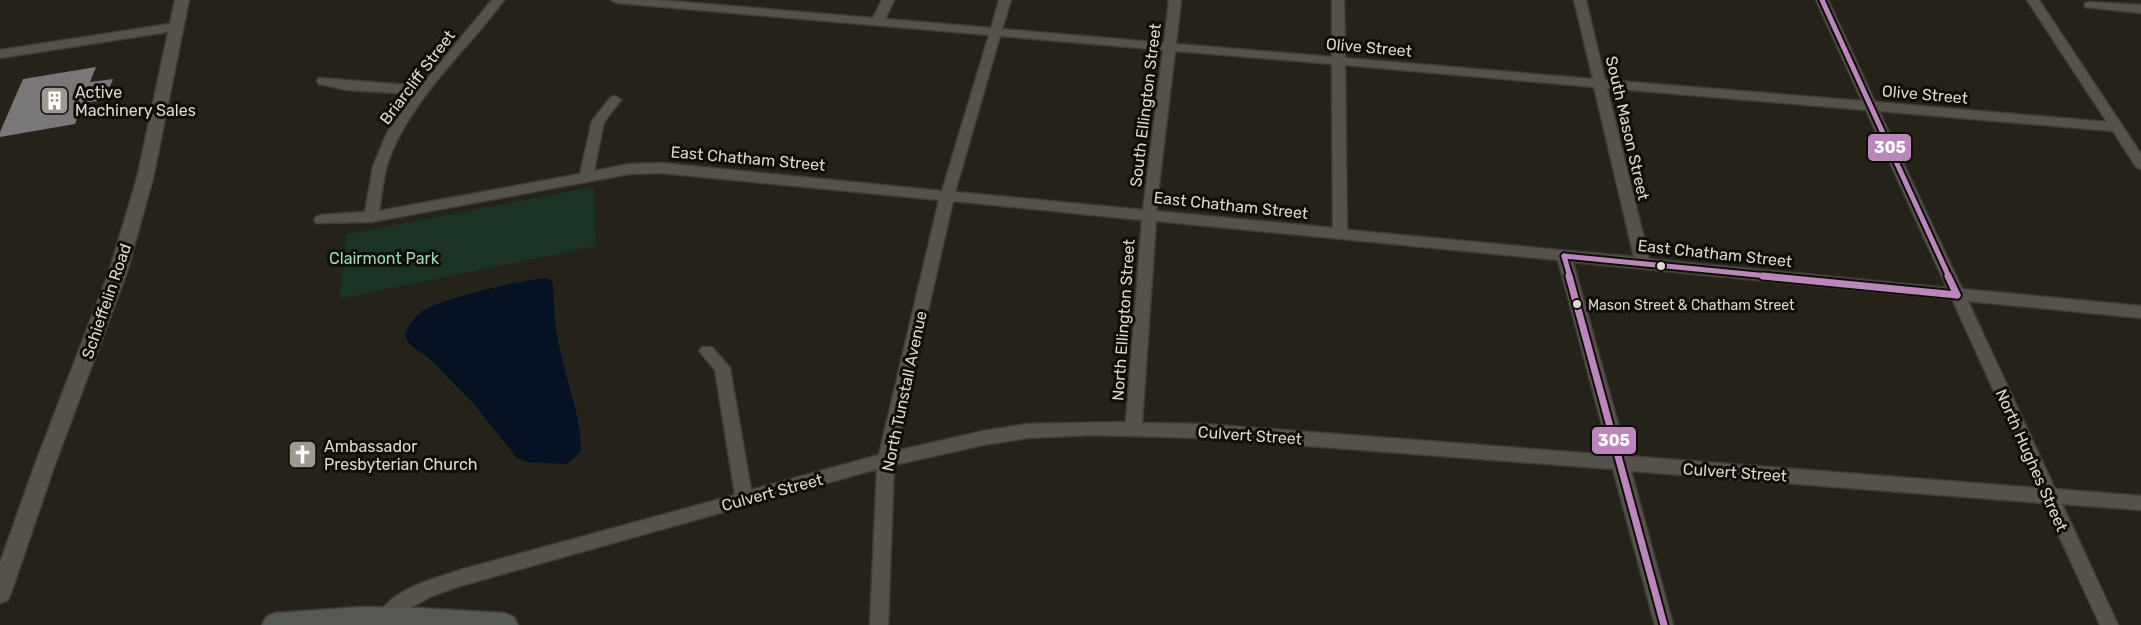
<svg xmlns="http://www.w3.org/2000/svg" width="2141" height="625" viewBox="0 0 2141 625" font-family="Rubik,sans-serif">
  <rect width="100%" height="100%" fill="#25221a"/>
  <!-- green -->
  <path fill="#1a3324" d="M 594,187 L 596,246 L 339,299 L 347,234 Z"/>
  <!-- water -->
  <path fill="#071124" d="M 544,278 L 550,279 L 553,284 C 554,308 555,331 561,354 C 568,387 581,417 581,451 L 571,461 L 566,464 L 527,462 L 516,457 L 475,405 L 430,359 L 409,344 L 405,336 C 407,327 413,319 420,313 C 434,300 523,280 544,278 Z"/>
  <!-- building -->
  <path fill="#797777" d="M 96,67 L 90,82 L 113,79 L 105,100 L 83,103 L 75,124 L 0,137 L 0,132 L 23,79 Z"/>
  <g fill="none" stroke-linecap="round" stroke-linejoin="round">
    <defs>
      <g id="minor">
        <path d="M 492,0 L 504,0 C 465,53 408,101 387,165 C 383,179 382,196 379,211 L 580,174 L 592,121 L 611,97 L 615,96 L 621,100 L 604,122 L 594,171 L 629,164 L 661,163 L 942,191 L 989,35 L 617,3 L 611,0 L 658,0 L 873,18 L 882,0 L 894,0 L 885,19 L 991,28 L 999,0 L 1011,0 L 1002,29 L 1164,43 L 1169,0 L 1181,0 L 1176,44 L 1332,57 L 1332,0 L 1344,0 L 1345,58 L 1593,79 L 1574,0 L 1586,0 L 1605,80 L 1862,101 L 1816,0 L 1828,0 L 1875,102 L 2107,122 L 2027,0 L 2039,0 L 2141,154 L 2141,169 L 2136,167 L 2113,131 L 1879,111 L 1962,289 L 2141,306 L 2141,318 L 1968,301 L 2055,489 L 2141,496 L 2141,510 L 2062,504 L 2118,625 L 2100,625 L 2044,503 L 1631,471 L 1673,625 L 1655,625 L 1613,469 L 1204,438 L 1092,435 L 1027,438 L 983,445 L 894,465 L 888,625 L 870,625 L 877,469 L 460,586 L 432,596 L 410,608 L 393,623 L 388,625 L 381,623 L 378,617 C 390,589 434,579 460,570 L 735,495 L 715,370 L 699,351 L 702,347 L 712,347 L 730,368 L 751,490 L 879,455 L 939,200 L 661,173 L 629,174 L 371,222 L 316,223 L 314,220 L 316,217 L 321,215 L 365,212 L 373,166 L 388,131 L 415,94 L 347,90 L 319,84 L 317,81 L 319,78 L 421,86 ZM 1000,36 L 1163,50 L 1143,210 L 955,192 ZM 1175,51 L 1332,64 L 1333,228 L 1156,211 ZM 1345,65 L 1594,87 L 1634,257 L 1347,230 ZM 1607,88 L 1866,110 L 1947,288 L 1649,259 ZM 953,201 L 1142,220 L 1126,422 L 1027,424 L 983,431 L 896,451 ZM 1156,221 L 1558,260 L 1610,455 L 1204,424 L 1142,423 ZM 1573,262 L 1952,299 L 2038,488 L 1627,456 Z"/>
        <path d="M 2089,2 L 2141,5 L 2141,13 L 2085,7 L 2085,3 Z"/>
        <path d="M 176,23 L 182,27 L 180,30 L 0,58 L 0,50 Z"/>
      </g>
      <path id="tertiary" d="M 175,0 L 189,0 L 153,178 L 127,272 L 54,467 L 11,593 L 8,600 L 0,603 L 0,563 L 34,467 L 109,272 L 137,178 Z"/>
      <path id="secondary" d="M 361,607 L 419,608 L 505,613 L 514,617 L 518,625 L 262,625 L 266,617 L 275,613 Z"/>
    </defs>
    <!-- minor casing -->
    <use href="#minor" stroke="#3f3c37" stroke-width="3"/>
    <!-- tertiary casing -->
    <use href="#tertiary" stroke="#3f3c37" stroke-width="3"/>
    <!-- secondary casing -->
    <use href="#secondary" stroke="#3f3c37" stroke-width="3"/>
    <!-- minor -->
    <use href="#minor" fill="#55524b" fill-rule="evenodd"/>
    <!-- tertiary -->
    <use href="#tertiary" fill="#55524b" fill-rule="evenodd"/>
    <!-- secondary -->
    <use href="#secondary" fill="#555853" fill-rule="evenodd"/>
    <defs>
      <g id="bus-1-far1">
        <path d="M 1822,0 L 1949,277"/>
        <path d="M 1564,256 L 1778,277"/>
        <path d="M 1564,256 L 1570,277"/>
      </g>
      <g id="bus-1">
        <path d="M 1569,276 L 1664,625"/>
        <path d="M 1763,276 L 1957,295"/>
        <path d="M 1948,276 L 1957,295"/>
      </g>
    </defs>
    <!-- bus-1-far1 casing -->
    <use href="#bus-1-far1" stroke="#0f0d07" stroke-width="9"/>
    <!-- bus-1 casing -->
    <use href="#bus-1" stroke="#0f0d07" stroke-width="11"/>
    <!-- bus-1-far1 -->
    <use href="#bus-1-far1" stroke="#bb86bc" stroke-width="5"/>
    <!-- bus-1 -->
    <use href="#bus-1" stroke="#bb86bc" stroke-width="7"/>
  </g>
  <!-- icons -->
  <defs>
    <symbol id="building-square" viewBox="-11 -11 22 22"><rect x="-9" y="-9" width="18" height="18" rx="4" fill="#9d9991" stroke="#0f0d07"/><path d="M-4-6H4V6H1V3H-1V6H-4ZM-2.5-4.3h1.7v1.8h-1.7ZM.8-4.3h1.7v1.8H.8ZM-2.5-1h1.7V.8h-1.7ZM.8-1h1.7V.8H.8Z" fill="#fff"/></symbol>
    <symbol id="church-square" viewBox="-11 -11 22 22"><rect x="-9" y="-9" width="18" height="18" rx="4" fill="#9d9991" stroke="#0f0d07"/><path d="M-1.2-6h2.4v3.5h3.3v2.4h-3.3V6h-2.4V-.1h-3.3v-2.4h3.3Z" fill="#fff"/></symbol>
  </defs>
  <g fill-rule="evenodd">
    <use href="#building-square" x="38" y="84" width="33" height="33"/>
    <use href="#church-square" x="286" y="438" width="33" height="33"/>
  </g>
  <!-- markers -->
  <g fill="#ddd9d1" stroke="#0f0d07" stroke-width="2">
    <circle cx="1661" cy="266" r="5"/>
    <circle cx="1577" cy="304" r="5"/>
  </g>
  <g text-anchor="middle" stroke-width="6" stroke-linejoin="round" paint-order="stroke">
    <!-- bus labels -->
    <g font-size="14" fill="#ddd9d1" stroke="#0f0d07" text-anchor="start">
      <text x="1588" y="310">Mason Street &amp; Chatham Street</text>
    </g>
    <!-- street labels -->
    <g font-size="16" fill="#ddd9d1" stroke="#0f0d07">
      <text transform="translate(1369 47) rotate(5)" y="6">Olive Street</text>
      <text transform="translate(417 77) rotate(-53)" y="6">Briarcliff Street</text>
      <text transform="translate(1925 94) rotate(5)" y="6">Olive Street</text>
      <text transform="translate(1145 105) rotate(-83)" y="6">South Ellington Street</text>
      <text transform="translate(1628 128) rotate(77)" y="6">South Mason Street</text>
      <text transform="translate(748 158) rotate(5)" y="6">East Chatham Street</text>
      <text transform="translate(1231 205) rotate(6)" y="6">East Chatham Street</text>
      <text transform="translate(1715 253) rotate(6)" y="6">East Chatham Street</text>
      <text transform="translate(106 301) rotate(-71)" y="6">Schieffelin Road</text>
      <text transform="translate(1123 320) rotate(-86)" y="6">North Ellington Street</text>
      <text transform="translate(904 391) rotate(-78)" y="6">North Tunstall Avenue</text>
      <text transform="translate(1250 435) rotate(4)" y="6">Culvert Street</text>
      <text transform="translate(2032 460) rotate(66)" y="6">North Hughes Street</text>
      <text transform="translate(1735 472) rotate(4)" y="6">Culvert Street</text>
      <text transform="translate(772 492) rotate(-15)" y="6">Culvert Street</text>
    </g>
    <!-- poi labels -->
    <g font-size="16" fill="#ddd9d1" stroke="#0f0d07" text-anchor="start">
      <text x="75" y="98">Active<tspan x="75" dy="18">Machinery Sales</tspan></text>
      <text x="324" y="452">Ambassador<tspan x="324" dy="18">Presbyterian Church</tspan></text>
    </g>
    <!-- park labels -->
    <g font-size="16" fill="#9bd7b3" stroke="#0f0d07">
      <text x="384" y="264">Clairmont Park</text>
    </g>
  </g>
  <g stroke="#0f0d07" stroke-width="2">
    <rect x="1867" y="133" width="45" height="29" rx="6" fill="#bb86bc"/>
    <rect x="1591" y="426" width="46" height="29" rx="6" fill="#bb86bc"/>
  </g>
  <g font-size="16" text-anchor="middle" font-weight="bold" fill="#fff">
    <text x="1890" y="153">305</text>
    <text x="1614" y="446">305</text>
  </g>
</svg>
